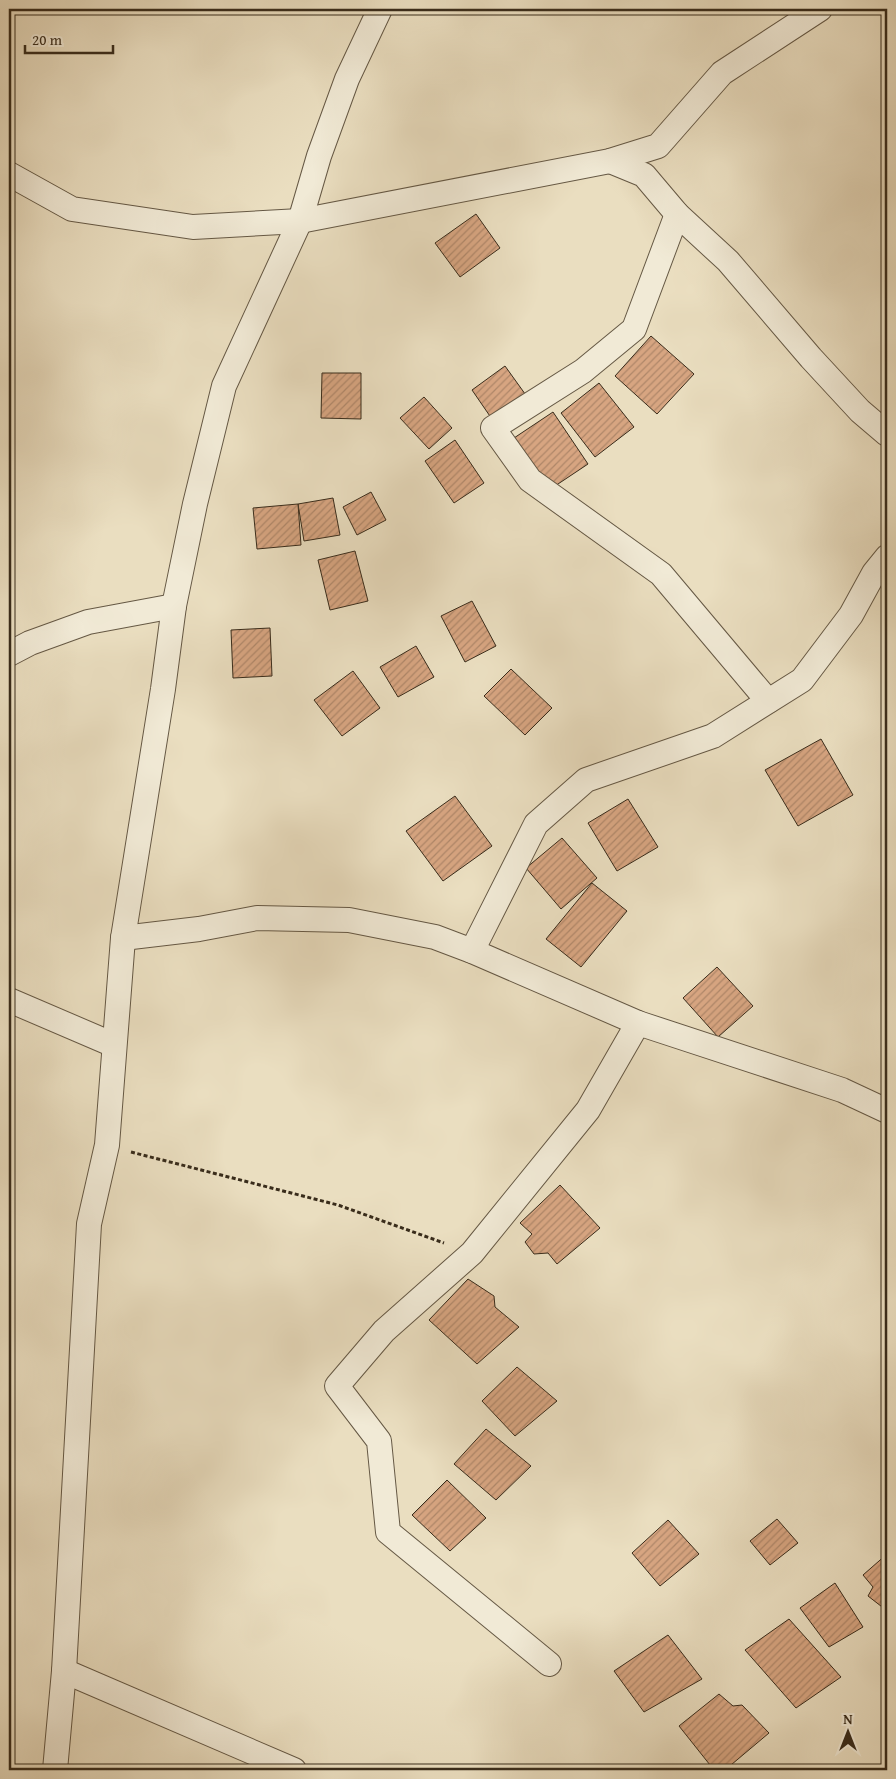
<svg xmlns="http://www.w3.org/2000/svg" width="896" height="1779" viewBox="0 0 896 1779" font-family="'Gentium Book Plus',serif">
  <defs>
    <pattern id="building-hatch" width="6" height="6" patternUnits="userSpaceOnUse" patternTransform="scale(1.25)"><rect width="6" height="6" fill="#d7a581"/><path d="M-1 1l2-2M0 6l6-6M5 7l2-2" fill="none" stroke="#af8769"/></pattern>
  </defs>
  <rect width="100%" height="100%" fill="#eadec0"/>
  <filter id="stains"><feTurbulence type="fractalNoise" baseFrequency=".004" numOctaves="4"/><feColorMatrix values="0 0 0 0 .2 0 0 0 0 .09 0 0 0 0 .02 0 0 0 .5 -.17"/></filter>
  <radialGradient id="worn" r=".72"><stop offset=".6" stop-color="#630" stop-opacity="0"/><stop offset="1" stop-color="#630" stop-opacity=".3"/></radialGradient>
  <!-- building -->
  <g fill="url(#building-hatch)" stroke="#392c1b">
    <path d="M 476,214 L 500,248 L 460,277 L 435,243 Z"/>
    <path d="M 651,336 L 694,374 L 657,414 L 615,376 Z"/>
    <path d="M 505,366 L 528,398 L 494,422 L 472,390 Z"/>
    <path d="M 322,373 L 361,373 L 361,419 L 321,418 Z"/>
    <path d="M 599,383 L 634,427 L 595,457 L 561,413 Z"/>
    <path d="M 424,397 L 452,428 L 429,449 L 400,418 Z"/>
    <path d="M 553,412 L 588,464 L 546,492 L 511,440 Z"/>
    <path d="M 455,440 L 484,483 L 454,503 L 425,461 Z"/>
    <path d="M 371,492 L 386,520 L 357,535 L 343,507 Z"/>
    <path d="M 333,498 L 340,535 L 304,541 L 298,504 Z"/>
    <path d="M 298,504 L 301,545 L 257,549 L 253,508 Z"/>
    <path d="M 355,551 L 368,601 L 330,610 L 318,560 Z"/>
    <path d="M 472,601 L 496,646 L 465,662 L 441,616 Z"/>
    <path d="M 270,628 L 272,676 L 233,678 L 231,630 Z"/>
    <path d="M 416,646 L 434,677 L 398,697 L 380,667 Z"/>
    <path d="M 511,669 L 552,708 L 525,735 L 484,696 Z"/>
    <path d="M 353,671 L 380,708 L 342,736 L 314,700 Z"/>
    <path d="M 821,739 L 853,795 L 798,826 L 765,770 Z"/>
    <path d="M 455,796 L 492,846 L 443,881 L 406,831 Z"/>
    <path d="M 628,799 L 658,847 L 617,871 L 588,823 Z"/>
    <path d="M 562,838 L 597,878 L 561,909 L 526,868 Z"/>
    <path d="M 592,883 L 627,911 L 581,967 L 546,939 Z"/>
    <path d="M 717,967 L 753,1006 L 718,1037 L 683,998 Z"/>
    <path d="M 560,1185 L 600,1228 L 557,1264 L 548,1253 L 534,1254 L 525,1242 L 532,1234 L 520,1223 Z"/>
    <path d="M 468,1279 L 494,1296 L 495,1307 L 519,1327 L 477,1364 L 429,1320 Z"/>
    <path d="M 517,1367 L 557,1401 L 515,1436 L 482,1401 Z"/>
    <path d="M 486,1429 L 531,1466 L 496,1500 L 454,1464 Z"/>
    <path d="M 447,1480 L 486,1518 L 450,1551 L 412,1515 Z"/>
    <path d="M 777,1519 L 798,1543 L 770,1565 L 750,1541 Z"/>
    <path d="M 668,1520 L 699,1554 L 660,1586 L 632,1553 Z"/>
    <path d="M 887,1554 L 887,1610 L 886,1610 L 868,1596 L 873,1587 L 863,1575 Z"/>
    <path d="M 835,1583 L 863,1627 L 829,1647 L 800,1608 Z"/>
    <path d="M 789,1619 L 841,1677 L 796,1708 L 745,1650 Z"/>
    <path d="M 668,1635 L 702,1679 L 644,1712 L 614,1671 Z"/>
    <path d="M 719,1694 L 733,1706 L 742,1705 L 769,1733 L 725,1770 L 714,1770 L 679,1726 Z"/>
  </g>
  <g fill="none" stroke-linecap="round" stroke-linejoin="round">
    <defs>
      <g id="minor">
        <path d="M 610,161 L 644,175 L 677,214 L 728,261 L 811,358 L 860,411 L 887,434"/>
        <path d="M 9,174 L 72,209 L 193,227 L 300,221 L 610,161 L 658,146 L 722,73 L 820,9"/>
        <path d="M 677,214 L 634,329 L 583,371 L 493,428 L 530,480 L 661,574 L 768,701"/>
        <path d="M 9,654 L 30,643 L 88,622 L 174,606"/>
        <path d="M 123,938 L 199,929 L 257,918 L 349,920 L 435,937 L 472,951 L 638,1023 L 842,1090 L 887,1111"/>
        <path d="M 472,951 L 536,824 L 586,780 L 713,736 L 802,680 L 851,615 L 874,573 L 887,557"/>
        <path d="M 9,1000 L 114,1045"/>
        <path d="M 549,1664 L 388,1532 L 379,1441 L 337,1386 L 384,1331 L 472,1253 L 588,1110 L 638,1023"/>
        <path d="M 64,1671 L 294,1770"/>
        <path d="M 55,1770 L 64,1671 L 89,1224 L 107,1145 L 123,938 L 163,689 L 174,606 L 195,504 L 224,386 L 300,221 L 319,156 L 347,79 L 380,9"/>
      </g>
    </defs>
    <!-- minor casing -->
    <use href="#minor" stroke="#655844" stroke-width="26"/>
    <!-- path -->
    <g stroke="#392c1b" stroke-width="3" stroke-dasharray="4 2.5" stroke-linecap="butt">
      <path d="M 131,1152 L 338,1205 L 444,1243"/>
      <path d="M 883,1770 L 887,1764"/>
    </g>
    <!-- minor -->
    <use href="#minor" stroke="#f1ead6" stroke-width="24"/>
  </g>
  <!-- margin -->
  <rect width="896" height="1779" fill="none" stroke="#eadec0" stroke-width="30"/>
  <rect x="10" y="10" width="876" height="1759" fill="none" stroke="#392c1b" stroke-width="2.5"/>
  <rect x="15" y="15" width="866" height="1749" fill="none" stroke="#392c1b"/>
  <!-- north arrow -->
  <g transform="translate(848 1732)" stroke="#f1ead6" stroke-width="4" paint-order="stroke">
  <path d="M0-4L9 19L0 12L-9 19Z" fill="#392c1b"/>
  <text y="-8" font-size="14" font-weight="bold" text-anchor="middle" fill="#392c1b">N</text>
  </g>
  <!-- scale -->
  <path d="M25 45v8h88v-8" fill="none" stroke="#392c1b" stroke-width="2.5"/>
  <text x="32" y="45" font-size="15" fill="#392c1b" stroke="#f1ead6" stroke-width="4" paint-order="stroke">20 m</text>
  <rect width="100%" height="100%" filter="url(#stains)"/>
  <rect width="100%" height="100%" fill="url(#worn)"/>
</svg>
